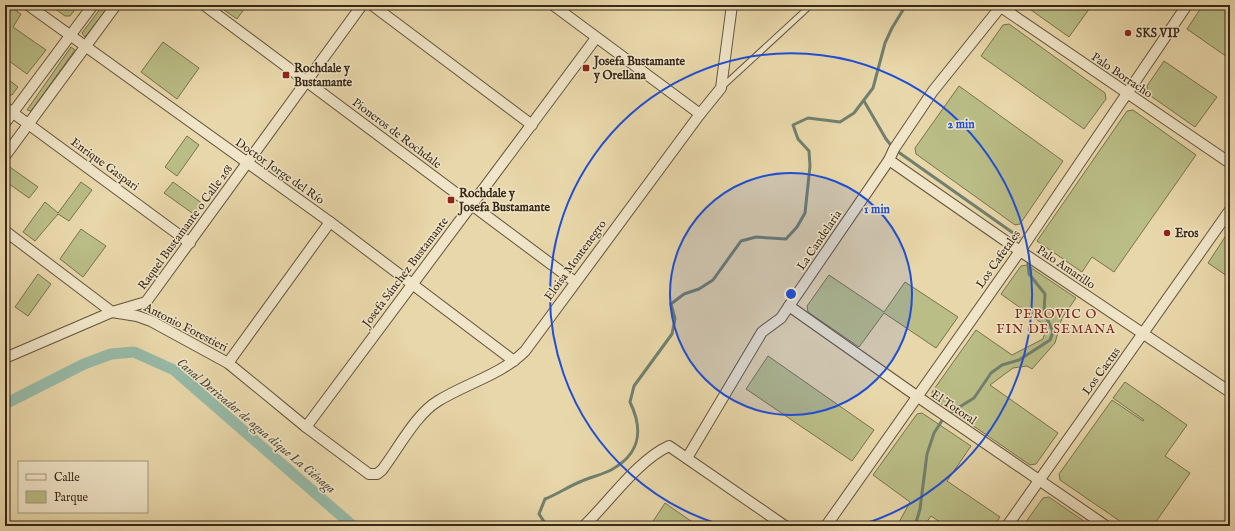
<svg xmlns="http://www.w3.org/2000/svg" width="1235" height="531" viewBox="0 0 1235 531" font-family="'IM FELL English',serif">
  <rect width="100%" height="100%" fill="#e8d7aa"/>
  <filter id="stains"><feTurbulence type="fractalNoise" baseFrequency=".005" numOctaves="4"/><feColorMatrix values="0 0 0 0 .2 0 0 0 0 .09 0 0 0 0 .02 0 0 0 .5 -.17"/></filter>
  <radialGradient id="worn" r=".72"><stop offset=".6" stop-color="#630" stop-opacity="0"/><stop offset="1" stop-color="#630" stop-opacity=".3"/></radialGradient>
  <!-- green -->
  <g fill="#babd86" stroke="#79724f">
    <path d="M 5,5 L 8,5 L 21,14 L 13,27 L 46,50 L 27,74 L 5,58 Z"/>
    <path d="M 50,5 L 74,5 L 77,7 L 70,16 L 65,16 Z"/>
    <path d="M 103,5 L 110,5 L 85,37 L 82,33 Z"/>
    <path d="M 228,5 L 247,5 L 237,19 L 224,10 Z"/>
    <path d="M 1024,5 L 1092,5 L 1069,37 Z"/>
    <path d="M 1203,5 L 1230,5 L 1230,59 L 1187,29 Z"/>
    <path d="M 1009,24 L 1105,93 L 1106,99 L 1084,129 L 981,56 L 1003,25 Z"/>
    <path d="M 163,42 L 199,68 L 177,99 L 141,72 Z"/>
    <path d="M 71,47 L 75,50 L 31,111 L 27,110 Z"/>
    <path d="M 1164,61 L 1217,97 L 1195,127 L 1148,94 L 1147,86 Z"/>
    <path d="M 5,77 L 18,87 L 12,95 L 5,95 Z"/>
    <path d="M 959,86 L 1063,161 L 1020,224 L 1015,225 L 916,154 L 915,148 Z"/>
    <path d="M 1133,110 L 1196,155 L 1114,272 L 1092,257 L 1082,272 L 1037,241 L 1127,111 Z"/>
    <path d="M 187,136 L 199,145 L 177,176 L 165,167 Z"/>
    <path d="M 7,165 L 38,187 L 29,198 L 5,181 L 5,168 Z"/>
    <path d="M 81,182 L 92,190 L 69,221 L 58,214 L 35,241 L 23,232 L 45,202 L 58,213 Z"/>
    <path d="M 173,182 L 203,204 L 195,215 L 164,193 Z"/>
    <path d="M 81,229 L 106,246 L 83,277 L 60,259 Z"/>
    <path d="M 1229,231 L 1230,232 L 1230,278 L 1208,263 Z"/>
    <path d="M 1027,265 L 1076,298 L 1062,318 L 1055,343 L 1032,369 L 1027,366 L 1013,368 L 990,385 L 1058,433 L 1036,464 L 1030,465 L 933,398 L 932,392 L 976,330 L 1012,355 L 1043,339 L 1047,327 L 1001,294 L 1021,266 Z"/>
    <path d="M 38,274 L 51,284 L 28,316 L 15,307 Z"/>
    <path d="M 829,275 L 884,312 L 905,282 L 958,317 L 936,348 L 884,313 L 859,347 L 808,312 L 807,306 Z"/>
    <path d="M 768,356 L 874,430 L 852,461 L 746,389 Z"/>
    <path d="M 1125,382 L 1187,425 L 1165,456 L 1190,473 L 1153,526 L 1127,526 L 1060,480 L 1059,474 L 1112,400 L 1143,421 L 1144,420 L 1113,398 Z"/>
    <path d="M 922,413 L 971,446 L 947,481 L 1000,517 L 994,526 L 946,526 L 931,516 L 924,526 L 897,526 L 910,502 L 873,475 L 917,414 Z"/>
    <path d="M 1049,497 L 1091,526 L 1023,526 L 1043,498 Z"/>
    <path d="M 665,503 L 698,526 L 650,526 Z"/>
  </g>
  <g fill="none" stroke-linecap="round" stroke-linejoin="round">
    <!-- stream -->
    <g stroke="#71806e" stroke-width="3">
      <path d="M 864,101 L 886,139 L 894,149 L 1019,237"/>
      <path d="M 547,526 L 539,514 L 545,499 C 558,494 569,486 582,481 C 591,477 601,475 611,470 C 640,454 644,431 630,402 L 634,386 L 672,334 L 675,319 L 671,304 L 684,294 L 699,289 L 713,280 L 741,241 L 756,237 L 786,239 L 797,227 L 805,213 L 810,166 L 809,151 L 798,139 L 793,125 L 808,118 L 840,122 L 854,113 L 873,88 L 885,43 L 892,28 L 906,5"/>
      <path d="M 915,526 L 920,509 L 927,454 L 934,433 L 945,416 L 974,398 L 991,373 L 1002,365 L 1019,360 L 1050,340 L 1053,332 L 1044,312 L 1045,294 L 1029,274 L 1028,263"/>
    </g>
    <!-- canal -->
    <path stroke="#97baa8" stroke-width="11" d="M 5,404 L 84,364 L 111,354 L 134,352 L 174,370 L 353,526"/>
    <defs>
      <path id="service" d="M 722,87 L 811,5"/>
      <g id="minor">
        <path d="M 28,5 L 330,222 L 514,361"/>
        <path d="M 204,5 L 575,282"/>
        <path d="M 372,5 L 532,125"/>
        <path d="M 553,5 L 700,114"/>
        <path d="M 1001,7 L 1230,163"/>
        <path d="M 5,107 L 190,243"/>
        <path d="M 5,123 L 93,5"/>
        <path d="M 5,156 L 116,5"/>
        <path d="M 889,160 L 1020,251 L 1230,392"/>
        <path d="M 5,231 L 112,312 L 137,316 L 151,321 L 228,363 L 306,427 L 369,474 L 377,474 L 382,470 C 398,449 416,414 438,401 C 467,383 501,375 525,351 L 700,114 L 721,88 L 732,5"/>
        <path d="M 789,306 L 918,397 L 1106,526"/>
        <path d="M 5,358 L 112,312 L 146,302 L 362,5"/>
        <path d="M 228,363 L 330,222"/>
        <path d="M 306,427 L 596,38"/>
        <path d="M 687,458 L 762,332 L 781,318 L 789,306 L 889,160 L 894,149 L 933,91 L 1002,5"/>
        <path d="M 584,526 C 609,502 638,460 669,446 L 785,526"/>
        <path d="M 826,526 L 1020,251 L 1187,5"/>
        <path d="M 1007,526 L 1230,210"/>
      </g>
    </defs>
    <!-- service casing -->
    <use href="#service" stroke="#64543c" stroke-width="7"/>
    <!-- minor casing -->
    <use href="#minor" stroke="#64543c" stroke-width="12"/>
    <!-- service -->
    <use href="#service" stroke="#f0e5c8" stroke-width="5"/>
    <!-- minor -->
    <use href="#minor" stroke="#f0e5c8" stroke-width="10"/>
  </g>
  <!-- distance rings -->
  <circle cx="791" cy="294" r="121" fill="#1d4ed8" fill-opacity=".12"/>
  <g fill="none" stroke="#1d4ed8" stroke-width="2">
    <circle cx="791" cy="294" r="121"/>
    <path d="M725 526A241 241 0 1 1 857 526"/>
  </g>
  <!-- markers -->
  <g fill="#8f2418" stroke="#f0e5c8" stroke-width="1.5">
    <circle cx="1128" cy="33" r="4"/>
    <rect x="582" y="64" width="8" height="8" rx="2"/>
    <rect x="282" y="71" width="8" height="8" rx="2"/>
    <rect x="447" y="196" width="8" height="8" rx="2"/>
    <circle cx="1167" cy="233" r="4"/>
  </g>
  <g text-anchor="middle" stroke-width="3" stroke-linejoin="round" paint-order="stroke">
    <!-- poi labels -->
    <g font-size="12" font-weight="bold" fill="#382818" stroke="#f0e5c8" text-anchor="start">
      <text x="1136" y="37">SKS VIP</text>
      <text x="594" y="65">Josefa Bustamante<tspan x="594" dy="14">y Orellana</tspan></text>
      <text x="294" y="72">Rochdale y<tspan x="294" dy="14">Bustamante</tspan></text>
      <text x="459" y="197">Rochdale y<tspan x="459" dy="14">Josefa Bustamante</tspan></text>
      <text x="1175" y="237">Eros</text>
    </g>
    <!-- street labels -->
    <g font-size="12" fill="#382818" stroke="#f0e5c8">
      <text transform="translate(1122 75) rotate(34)" y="4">Palo Borracho</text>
      <text transform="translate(397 133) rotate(37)" y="4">Pioneros de Rochdale</text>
      <text transform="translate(105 164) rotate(36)" y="4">Enrique Gaspari</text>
      <text transform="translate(280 171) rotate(35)" y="4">Doctor Jorge del Río</text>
      <text transform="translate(185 227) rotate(-54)" y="4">Raquel Bustamante o Calle 268</text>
      <text transform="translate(819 240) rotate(-56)" y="4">La Candelaria</text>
      <text transform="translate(998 259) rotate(-55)" y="4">Los Cafetales</text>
      <text transform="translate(575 260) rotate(-54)" y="4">Eloisa Montenegro</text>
      <text transform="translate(1066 267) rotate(34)" y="4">Palo Amarillo</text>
      <text transform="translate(405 272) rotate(-53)" y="4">Josefa Sánchez Bustamante</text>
      <text transform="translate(186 327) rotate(27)" y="4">Antonio Forestieri</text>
      <text transform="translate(1101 371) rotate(-54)" y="4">Los Cactus</text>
      <text transform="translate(954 407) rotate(34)" y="4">El Totoral</text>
    </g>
    <!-- neighbourhood labels -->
    <g font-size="13" letter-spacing="1" fill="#7a1f14" stroke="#f0e5c8">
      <text x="1056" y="318">PEROVIC O<tspan x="1056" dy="15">FIN DE SEMANA</tspan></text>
    </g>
    <!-- water labels -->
    <g font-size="13" font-style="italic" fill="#504c3c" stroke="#f0e5c8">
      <text transform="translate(257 425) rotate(40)" y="5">Canal Derivador de agua dique La Ciénaga</text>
    </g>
  </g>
  <circle cx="791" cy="294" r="6" fill="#1d4ed8" stroke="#f0e5c8" stroke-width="2"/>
  <g font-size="12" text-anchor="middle" font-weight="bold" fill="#1d4ed8" stroke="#f0e5c8" stroke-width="3" stroke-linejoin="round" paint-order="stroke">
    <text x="961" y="128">2 min</text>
    <text x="877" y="213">1 min</text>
  </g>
  <!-- margin -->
  <rect width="1235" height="531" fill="none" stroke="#e8d7aa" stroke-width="20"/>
  <rect x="6" y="6" width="1223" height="519" fill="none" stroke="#382818" stroke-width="2"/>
  <rect x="10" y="10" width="1215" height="511" fill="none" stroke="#382818"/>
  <!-- legend -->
  <rect x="18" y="461" width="130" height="52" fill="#f0e5c8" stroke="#a69982"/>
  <rect x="26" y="474" width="20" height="6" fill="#f0e5c8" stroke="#a69982"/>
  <text x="54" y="481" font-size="12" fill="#382818">Calle</text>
  <rect x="26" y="491" width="20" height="12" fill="#babd86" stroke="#a69982"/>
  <text x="54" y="501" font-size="12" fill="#382818">Parque</text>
  <rect width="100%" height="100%" filter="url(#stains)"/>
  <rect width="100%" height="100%" fill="url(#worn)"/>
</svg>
